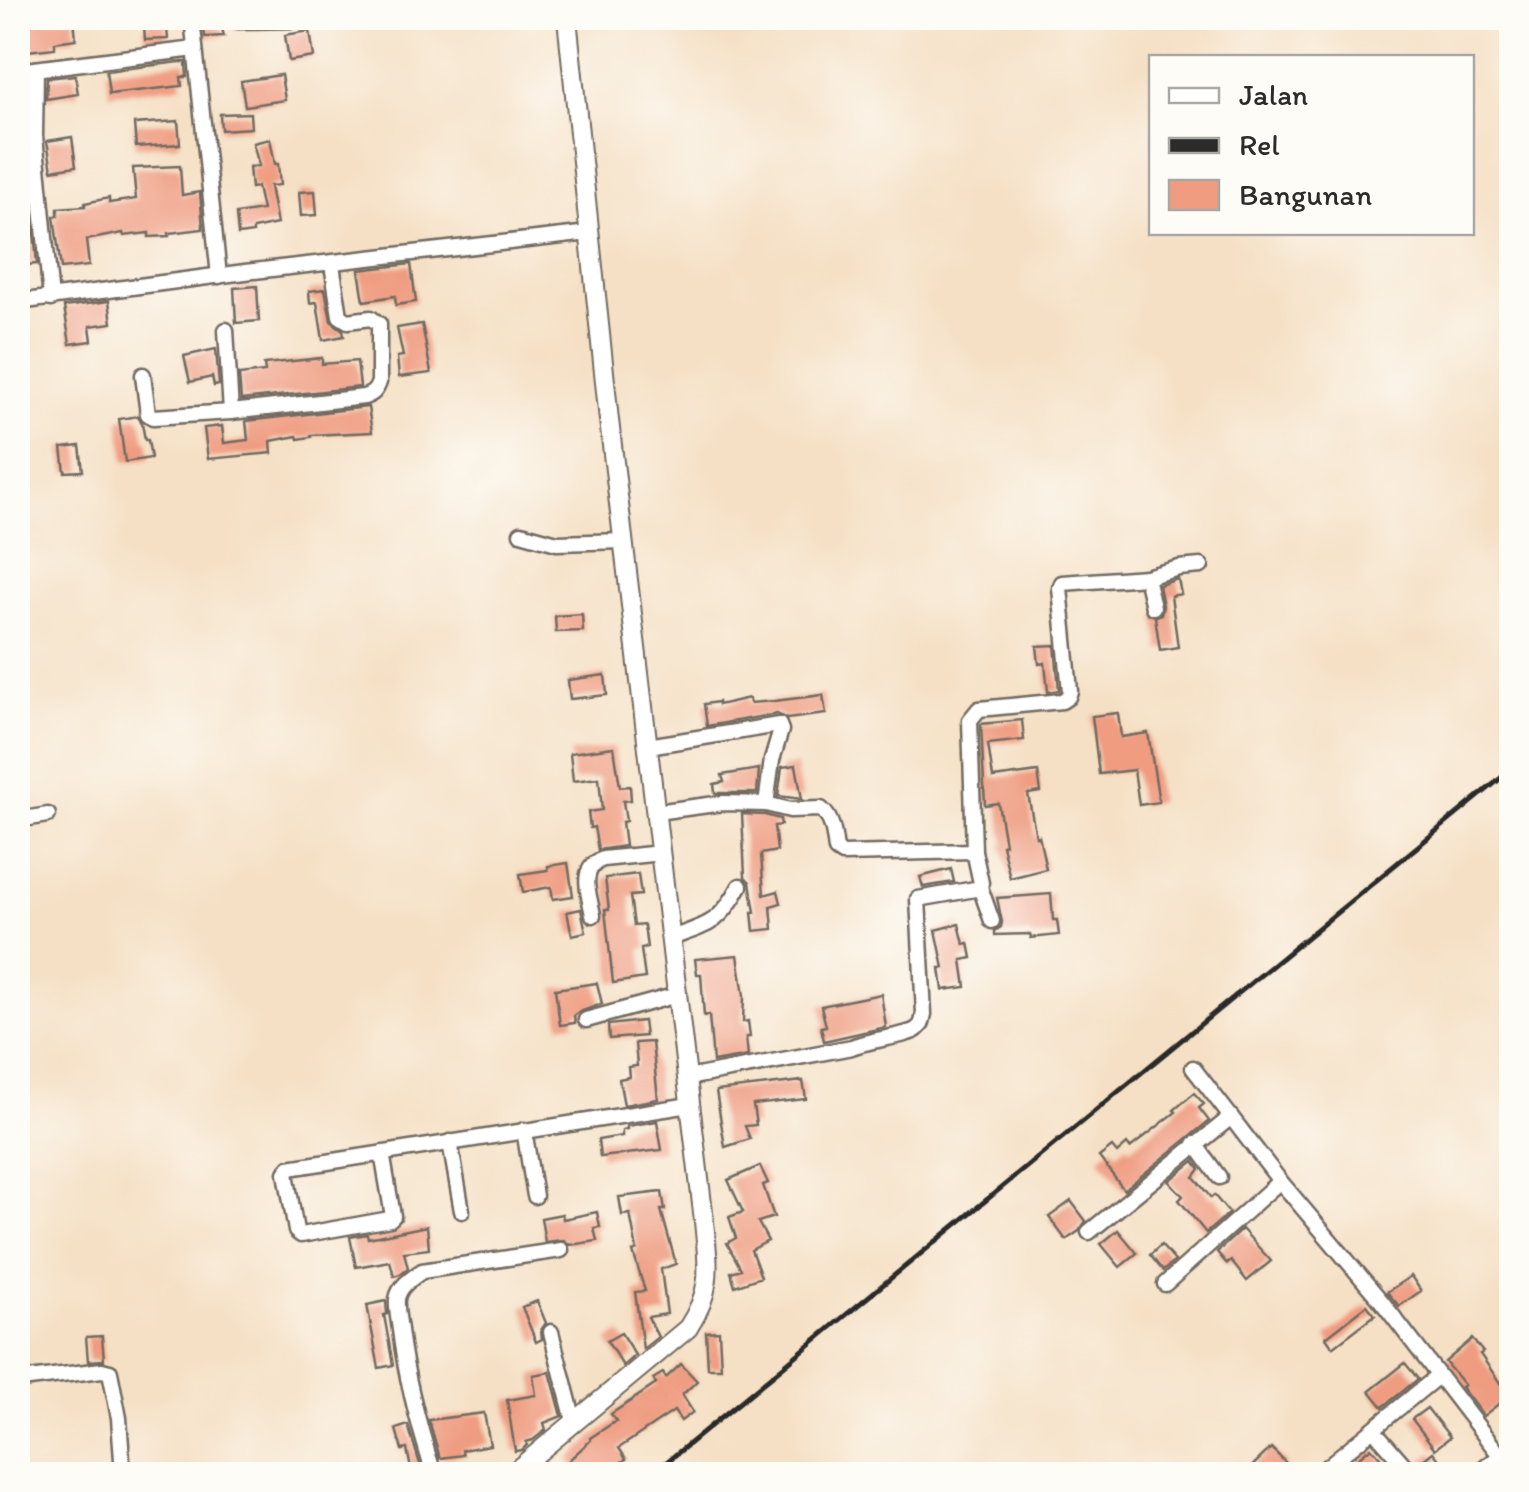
<svg xmlns="http://www.w3.org/2000/svg" width="1529" height="1492" viewBox="0 0 1529 1492" font-family="Itim,sans-serif">
  <rect width="100%" height="100%" fill="#fdfcf7"/>
  <filter id="ink" filterUnits="userSpaceOnUse"><feTurbulence type="fractalNoise" baseFrequency=".01" numOctaves="2"/><feDisplacementMap in="SourceGraphic" scale="20" xChannelSelector="R" yChannelSelector="G"/><feConvolveMatrix kernelMatrix="1 2 1 2 8 2 1 2 1" color-interpolation-filters="sRGB"/></filter>
  <filter id="wash" filterUnits="userSpaceOnUse"><feTurbulence type="fractalNoise" baseFrequency=".0048" numOctaves="4" result="noise"/><feDisplacementMap in="SourceGraphic" scale="40" xChannelSelector="R" yChannelSelector="G"/><feGaussianBlur stdDeviation="2.25" result="paint"/><feColorMatrix in="noise" values="0 0 0 0 0 0 0 0 0 0 0 0 0 0 0 0 0 1.4 0 .05"/><feComposite in="paint" operator="in"/></filter>
  <g filter="url(#wash)">
    <rect width="100%" height="100%" fill="#f5e0c5"/>
    <g id="blocks">
      <!-- building -->
      <g fill="#ef9c81">
        <path d="M 61,18 L 74,18 L 76,39 L 55,42 L 55,48 L 18,52 L 18,23 Z"/>
        <path d="M 146,18 L 166,18 L 168,39 L 145,40 L 144,27 L 148,27 Z"/>
        <path d="M 203,18 L 219,18 L 224,36 L 205,37 Z"/>
        <path d="M 310,31 L 314,57 L 289,61 L 285,35 Z"/>
        <path d="M 180,62 L 186,62 L 187,77 L 181,77 L 182,86 L 109,94 L 106,71 Z"/>
        <path d="M 75,75 L 78,94 L 46,99 L 47,78 Z"/>
        <path d="M 281,75 L 285,100 L 245,106 L 241,81 Z"/>
        <path d="M 250,113 L 251,128 L 221,130 L 220,114 Z"/>
        <path d="M 178,121 L 180,144 L 136,147 L 134,124 Z"/>
        <path d="M 72,137 L 76,166 L 52,170 L 47,141 Z"/>
        <path d="M 270,139 L 275,164 L 278,164 L 280,185 L 270,186 L 277,224 L 253,229 L 253,233 L 238,235 L 236,214 L 262,210 L 257,187 L 251,188 L 249,167 L 259,166 L 253,143 Z"/>
        <path d="M 180,166 L 182,195 L 200,192 L 203,229 L 169,233 L 169,236 L 149,237 L 149,233 L 124,236 L 123,233 L 86,240 L 89,266 L 61,269 L 54,216 L 58,216 L 58,208 L 85,206 L 85,203 L 109,198 L 109,203 L 136,199 L 133,168 Z"/>
        <path d="M 29,179 L 37,264 L 26,265 L 24,245 L 19,245 L 18,235 L 18,180 Z"/>
        <path d="M 315,191 L 317,215 L 301,216 L 299,192 Z"/>
        <path d="M 411,264 L 416,302 L 396,305 L 395,296 L 364,301 L 359,270 Z"/>
        <path d="M 257,286 L 259,321 L 236,323 L 234,288 Z"/>
        <path d="M 325,289 L 331,321 L 343,330 L 344,336 L 323,340 L 317,302 L 310,303 L 309,291 Z"/>
        <path d="M 109,301 L 112,323 L 90,326 L 92,341 L 70,344 L 64,307 Z"/>
        <path d="M 422,324 L 431,373 L 399,377 L 397,357 L 403,356 L 397,328 Z"/>
        <path d="M 216,349 L 219,385 L 214,386 L 212,377 L 190,382 L 184,356 Z"/>
        <path d="M 322,358 L 322,364 L 357,361 L 360,387 L 241,400 L 239,375 L 265,372 L 264,364 Z"/>
        <path d="M 368,407 L 372,432 L 311,435 L 311,437 L 298,439 L 297,436 L 271,441 L 272,453 L 208,459 L 204,428 L 222,426 L 224,443 L 248,440 L 246,421 Z"/>
        <path d="M 138,416 L 142,423 L 145,440 L 148,440 L 151,458 L 125,462 L 119,419 Z"/>
        <path d="M 80,446 L 83,471 L 65,472 L 62,448 Z"/>
        <path d="M 1178,579 L 1181,594 L 1171,596 L 1178,647 L 1160,650 L 1155,617 L 1161,614 L 1163,606 L 1159,585 Z"/>
        <path d="M 582,614 L 583,631 L 556,632 L 555,616 Z"/>
        <path d="M 1055,645 L 1059,690 L 1048,692 L 1045,663 L 1039,664 L 1037,646 Z"/>
        <path d="M 605,675 L 607,695 L 570,699 L 568,680 Z"/>
        <path d="M 823,695 L 826,714 L 787,719 L 777,714 L 707,726 L 704,704 L 718,702 L 718,705 L 749,698 L 750,703 L 774,701 Z"/>
        <path d="M 1118,713 L 1121,737 L 1148,733 L 1159,802 L 1139,805 L 1134,770 L 1099,774 L 1092,716 Z"/>
        <path d="M 1022,720 L 1024,740 L 988,744 L 993,778 L 1038,772 L 1041,792 L 1028,794 L 1036,837 L 1039,836 L 1046,869 L 1010,878 L 1002,845 L 1005,844 L 998,803 L 985,805 L 981,724 Z"/>
        <path d="M 614,747 L 620,787 L 630,786 L 631,800 L 623,801 L 626,821 L 622,822 L 625,846 L 598,850 L 594,827 L 590,828 L 588,812 L 602,810 L 599,778 L 573,781 L 570,753 Z"/>
        <path d="M 796,765 L 802,799 L 778,796 L 782,767 Z"/>
        <path d="M 759,769 L 757,793 L 715,793 L 714,784 L 724,782 L 722,775 Z"/>
        <path d="M 742,814 L 765,815 L 780,819 L 781,825 L 774,826 L 777,851 L 761,854 L 764,895 L 778,891 L 781,903 L 771,906 L 773,929 L 754,931 L 752,912 L 755,912 L 750,882 L 745,877 Z"/>
        <path d="M 568,863 L 573,896 L 553,899 L 551,887 L 523,892 L 520,874 L 548,870 L 548,866 Z"/>
        <path d="M 951,869 L 954,882 L 923,887 L 920,877 Z"/>
        <path d="M 638,874 L 641,895 L 630,896 L 634,926 L 644,925 L 647,948 L 641,949 L 645,978 L 613,983 L 605,910 L 609,910 L 605,878 Z"/>
        <path d="M 1051,894 L 1053,920 L 1057,920 L 1059,935 L 1031,938 L 1030,934 L 995,935 L 995,931 L 1001,927 L 1002,922 L 997,898 Z"/>
        <path d="M 581,909 L 586,932 L 572,935 L 567,912 Z"/>
        <path d="M 959,924 L 964,944 L 969,943 L 972,958 L 962,960 L 966,987 L 943,990 L 940,968 L 944,968 L 936,930 Z"/>
        <path d="M 738,955 L 744,996 L 743,1022 L 748,1021 L 750,1037 L 746,1037 L 748,1056 L 713,1062 L 709,1015 L 704,1016 L 701,974 L 697,974 L 695,959 Z"/>
        <path d="M 597,983 L 602,1004 L 579,1012 L 574,1016 L 575,1023 L 560,1025 L 555,989 Z"/>
        <path d="M 881,994 L 886,1027 L 824,1041 L 821,1027 L 826,1026 L 821,1006 Z"/>
        <path d="M 643,1021 L 645,1036 L 609,1039 L 608,1025 Z"/>
        <path d="M 652,1042 L 658,1099 L 624,1105 L 619,1079 L 629,1077 L 628,1067 L 637,1066 L 635,1043 Z"/>
        <path d="M 803,1081 L 806,1099 L 753,1105 L 756,1125 L 745,1126 L 750,1139 L 725,1147 L 716,1091 Z"/>
        <path d="M 1194,1093 L 1204,1104 L 1199,1108 L 1209,1121 L 1124,1190 L 1099,1157 L 1112,1147 L 1117,1153 L 1127,1144 L 1130,1148 L 1176,1112 L 1174,1110 Z"/>
        <path d="M 657,1121 L 662,1150 L 600,1157 L 598,1140 L 622,1136 L 622,1130 L 627,1129 L 627,1126 Z"/>
        <path d="M 1194,1161 L 1200,1169 L 1194,1177 L 1211,1198 L 1214,1195 L 1229,1213 L 1206,1233 L 1179,1200 L 1183,1196 L 1169,1181 Z"/>
        <path d="M 760,1166 L 768,1183 L 763,1185 L 774,1217 L 758,1222 L 768,1241 L 751,1250 L 761,1277 L 735,1286 L 731,1272 L 741,1269 L 727,1243 L 736,1238 L 729,1217 L 743,1212 L 728,1180 Z"/>
        <path d="M 662,1192 L 665,1210 L 661,1210 L 676,1264 L 661,1269 L 667,1314 L 648,1317 L 658,1337 L 643,1349 L 635,1292 L 645,1291 L 633,1252 L 637,1250 L 630,1214 L 622,1215 L 619,1197 Z"/>
        <path d="M 1071,1201 L 1086,1221 L 1079,1231 L 1066,1240 L 1049,1217 Z"/>
        <path d="M 597,1212 L 600,1227 L 594,1228 L 597,1241 L 570,1245 L 564,1240 L 545,1242 L 541,1218 L 562,1214 L 563,1219 Z"/>
        <path d="M 427,1226 L 429,1249 L 404,1252 L 408,1268 L 400,1274 L 394,1276 L 390,1261 L 356,1267 L 350,1237 L 367,1234 L 368,1238 Z"/>
        <path d="M 1242,1229 L 1271,1261 L 1247,1281 L 1231,1261 L 1227,1264 L 1217,1252 Z"/>
        <path d="M 1118,1230 L 1137,1253 L 1120,1267 L 1101,1244 Z"/>
        <path d="M 1161,1245 L 1175,1261 L 1163,1271 L 1150,1255 Z"/>
        <path d="M 1411,1276 L 1421,1291 L 1399,1306 L 1387,1292 Z"/>
        <path d="M 386,1301 L 387,1314 L 384,1315 L 393,1365 L 379,1368 L 367,1305 Z"/>
        <path d="M 537,1301 L 546,1323 L 541,1330 L 542,1339 L 536,1342 L 522,1307 Z"/>
        <path d="M 1367,1305 L 1375,1315 L 1333,1347 L 1326,1337 Z"/>
        <path d="M 719,1331 L 721,1368 L 708,1368 L 706,1332 Z"/>
        <path d="M 621,1333 L 635,1355 L 623,1366 L 607,1341 Z"/>
        <path d="M 102,1336 L 104,1360 L 88,1361 L 86,1337 Z"/>
        <path d="M 1472,1339 L 1483,1352 L 1480,1354 L 1509,1396 L 1483,1416 L 1461,1387 L 1464,1385 L 1445,1362 Z"/>
        <path d="M 1405,1363 L 1418,1379 L 1383,1407 L 1370,1391 Z"/>
        <path d="M 681,1364 L 697,1381 L 682,1395 L 693,1412 L 681,1421 L 674,1411 L 619,1448 L 626,1459 L 611,1469 L 607,1464 L 595,1474 L 582,1474 L 569,1460 L 591,1440 L 590,1438 L 616,1421 L 611,1414 L 656,1384 L 653,1379 L 663,1373 L 666,1378 Z"/>
        <path d="M 550,1372 L 562,1416 L 544,1423 L 546,1430 L 533,1440 L 526,1442 L 527,1445 L 522,1450 L 515,1451 L 507,1400 L 536,1395 L 533,1375 Z"/>
        <path d="M 1427,1408 L 1450,1437 L 1435,1449 L 1412,1419 Z"/>
        <path d="M 484,1413 L 490,1445 L 462,1450 L 463,1455 L 440,1458 L 429,1420 Z"/>
        <path d="M 408,1425 L 413,1442 L 423,1474 L 412,1474 L 407,1449 L 402,1450 L 396,1429 Z"/>
        <path d="M 1371,1447 L 1395,1474 L 1344,1474 L 1361,1461 L 1358,1458 Z"/>
        <path d="M 1271,1448 L 1287,1464 L 1276,1474 L 1244,1474 Z"/>
        <path d="M 1433,1452 L 1451,1474 L 1426,1474 L 1418,1464 Z"/>
      </g>
    </g>
  </g>
  <g filter="url(#ink)">
    <use href="#blocks" fill-opacity="0" stroke="#726a61" stroke-width="2.5"/>
    <g fill="none" stroke-linecap="round" stroke-linejoin="round">
      <defs>
        <g id="minor">
          <path d="M 192,18 L 219,276"/>
          <path d="M 229,18 L 238,21 L 294,20"/>
          <path d="M 36,69 L 35,136 L 51,299"/>
          <path d="M 18,71 L 195,49"/>
          <path d="M 18,302 L 245,272 L 589,233"/>
          <path d="M 226,330 L 231,412"/>
          <path d="M 143,375 L 148,414 L 153,417 L 231,412 L 364,397 C 373,394 376,391 379,382 L 379,324 L 371,318 L 348,321 L 340,316 L 332,264"/>
          <path d="M 521,533 L 557,543 L 624,541"/>
          <path d="M 1146,577 L 1153,607"/>
          <path d="M 648,746 L 779,725 L 781,730 L 772,760 L 766,804"/>
          <path d="M 656,812 L 723,803 L 766,804 L 790,810 L 821,809 C 833,819 834,835 836,850 L 842,854 L 974,851"/>
          <path d="M 18,820 L 48,815"/>
          <path d="M 980,887 L 992,921"/>
          <path d="M 593,915 C 589,894 578,868 603,859 L 661,853"/>
          <path d="M 671,938 C 710,924 720,923 740,886"/>
          <path d="M 586,1020 L 677,995"/>
          <path d="M 1193,1068 L 1231,1117"/>
          <path d="M 687,1078 L 852,1047 C 867,1040 909,1036 917,1029 C 923,1024 922,1022 924,1014 L 918,899 L 975,889 L 980,887 L 981,883 L 974,851 L 970,720 L 979,709 L 1062,701 L 1068,697 L 1070,691 L 1060,588 L 1062,583 L 1146,577 L 1179,568 L 1201,566"/>
          <path d="M 524,1130 L 535,1196"/>
          <path d="M 450,1142 L 462,1211"/>
          <path d="M 1195,1144 L 1219,1177"/>
          <path d="M 382,1153 L 393,1216 L 390,1219 L 301,1235 L 296,1231 L 286,1173 L 289,1168 L 690,1105"/>
          <path d="M 1089,1232 L 1231,1117 L 1280,1181 L 1382,1302 L 1512,1471"/>
          <path d="M 1165,1284 L 1280,1181"/>
          <path d="M 551,1332 L 574,1421"/>
          <path d="M 21,1380 L 102,1370 L 110,1372 L 119,1418 L 123,1474"/>
          <path d="M 1379,1436 L 1412,1474"/>
          <path d="M 434,1474 C 419,1427 406,1379 400,1330 C 399,1321 396,1309 397,1299 C 399,1286 412,1278 422,1271 L 561,1250"/>
          <path d="M 1318,1474 L 1438,1376"/>
          <path d="M 1476,1474 L 1512,1448"/>
        </g>
        <path id="secondary" d="M 512,1474 L 688,1328 C 714,1288 708,1266 704,1221 L 609,420 L 567,18"/>
      </defs>
      <!-- minor casing -->
      <use href="#minor" stroke="#726a61" stroke-width="19"/>
      <!-- secondary casing -->
      <use href="#secondary" stroke="#726a61" stroke-width="22"/>
      <!-- minor -->
      <use href="#minor" stroke="#fff" stroke-width="14"/>
      <!-- secondary -->
      <use href="#secondary" stroke="#fff" stroke-width="18"/>
      <!-- rail -->
      <path stroke="#2b2b2b" stroke-width="5" d="M 652,1474 L 1512,769"/>
    </g>
  </g>
  <!-- margin -->
  <rect width="1529" height="1492" fill="none" stroke="#fdfcf7" stroke-width="60"/>
  <!-- legend -->
  <rect x="1149" y="55" width="325" height="180" fill="#fdfcf7" stroke="#a9a8a5" stroke-width="2.5"/>
  <rect x="1169" y="88" width="50" height="15" fill="#ffffff" stroke="#a9a8a5" stroke-width="2.5"/>
  <text x="1239" y="105" font-size="30" fill="#2b2b2b">Jalan</text>
  <rect x="1169" y="138" width="50" height="15" fill="#2b2b2b" stroke="#a9a8a5" stroke-width="2.5"/>
  <text x="1239" y="155" font-size="30" fill="#2b2b2b">Rel</text>
  <rect x="1169" y="180" width="50" height="30" fill="#ef9c81" stroke="#a9a8a5" stroke-width="2.5"/>
  <text x="1239" y="205" font-size="30" fill="#2b2b2b">Bangunan</text>
</svg>
